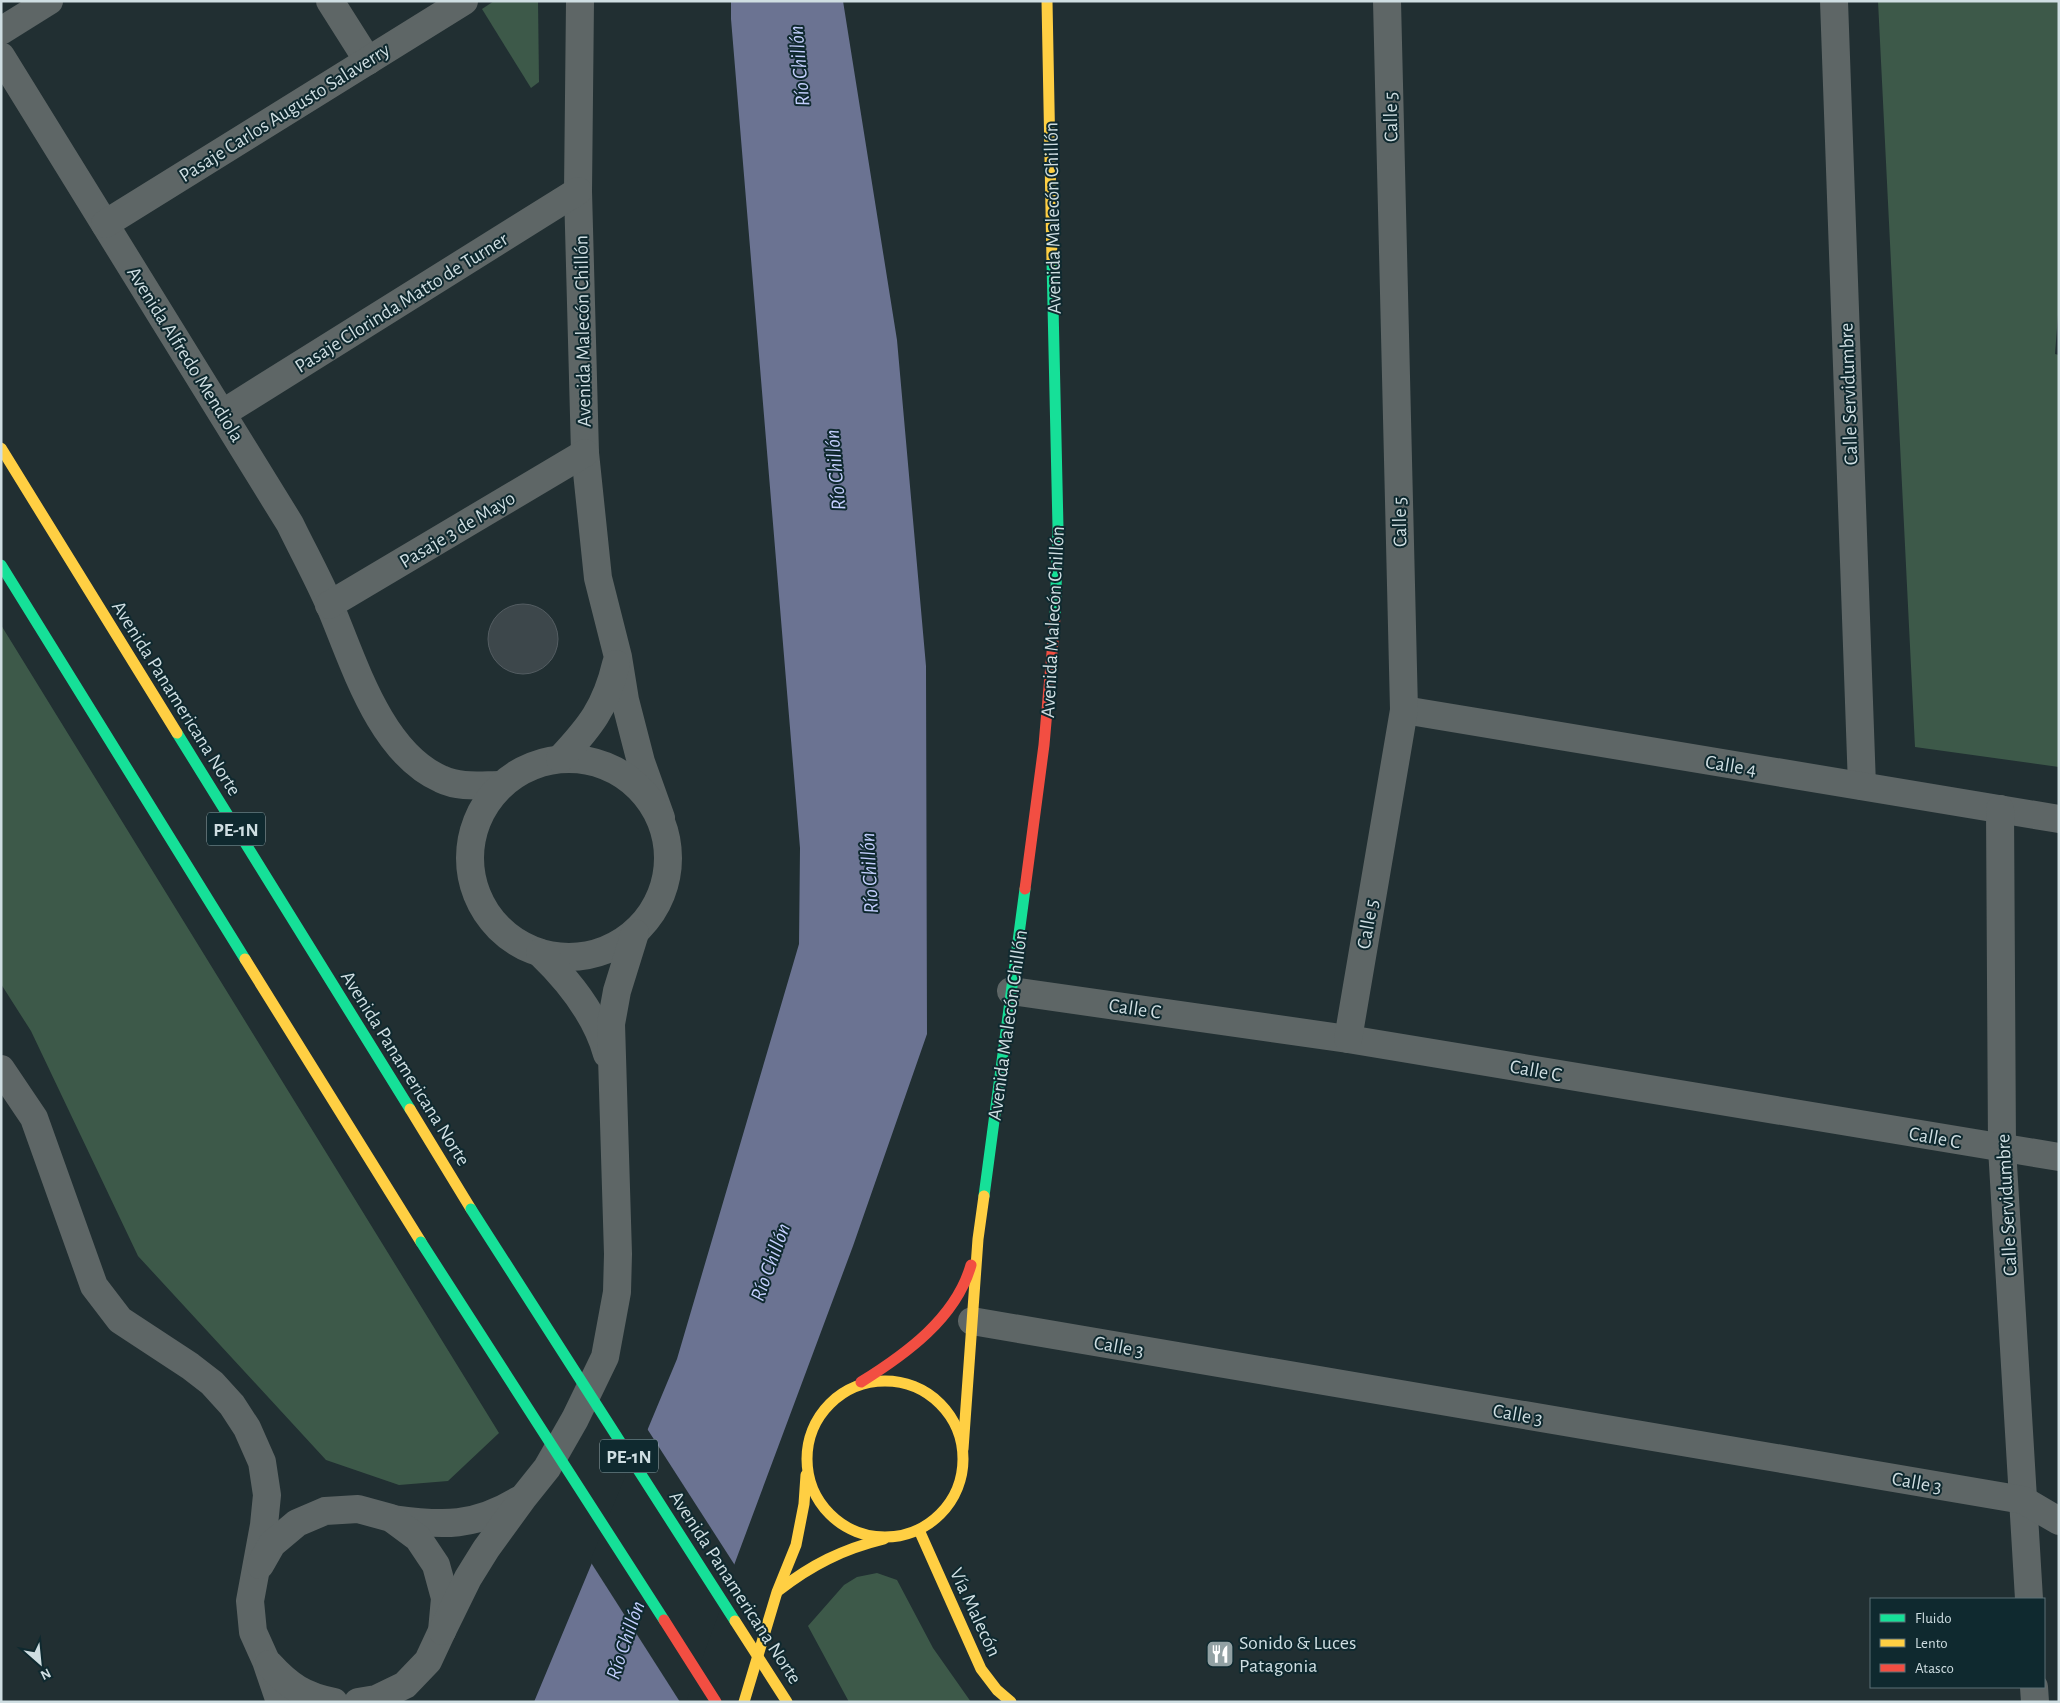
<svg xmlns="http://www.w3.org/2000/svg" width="2060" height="1703" viewBox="0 0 2060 1703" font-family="'Alegreya Sans',sans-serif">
  <rect width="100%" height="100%" fill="#212f32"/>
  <!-- green -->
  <g fill="#3d5949">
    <path d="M 494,1 L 538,1 L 539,82 L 531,88 L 482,9 Z"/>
    <path d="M 1878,1 L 2059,1 L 2059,302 L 2055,354 L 2059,355 L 2059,767 L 1915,747 Z"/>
    <path d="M 1,625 L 499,1433 L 448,1481 L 399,1485 L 326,1460 L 138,1256 L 31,1031 L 1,984 Z"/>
    <path d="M 877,1573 L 897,1580 L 933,1648 L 971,1702 L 849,1702 L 808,1626 L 844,1585 L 857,1577 Z"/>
  </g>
  <!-- water -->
  <path fill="#6b7392" d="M 731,1 L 843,1 L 897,340 L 926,666 L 927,1034 L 853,1246 L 683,1702 L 534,1702 L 677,1359 L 799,944 L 800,848 L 731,19 Z"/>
  <!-- pier -->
  <path fill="#212f32" d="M 646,1427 L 736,1567 L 686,1702 L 680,1702 L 590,1561 Z"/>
  <!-- building -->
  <circle fill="#3d474b" stroke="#545d62" cx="523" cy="639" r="35"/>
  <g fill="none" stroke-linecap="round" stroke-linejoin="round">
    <!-- street -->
    <g stroke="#5e6666" stroke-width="28">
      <path d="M 330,1 L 368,61"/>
      <path d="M 580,1 L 578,191 L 585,453 L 598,578 L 618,657 L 625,700 L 641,762 L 661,818"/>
      <path d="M 1834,1 L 1862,786"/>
      <path d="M 1,31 L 49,1"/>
      <path d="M 1,56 L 290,524 C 303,551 318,578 330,606 C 354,663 380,752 441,779 C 460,788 480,785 501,785"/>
      <path d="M 105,224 L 464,1"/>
      <path d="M 223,413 L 578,191"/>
      <path d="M 329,605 L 585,453"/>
      <path d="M 1404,710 L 2059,819"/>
      <circle cx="569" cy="858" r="99"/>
      <path d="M 560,759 C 590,727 606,707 616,664"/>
      <path d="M 2000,809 L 2002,1148 L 2029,1599"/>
      <path d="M 540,953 C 569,981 596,1014 607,1054"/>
      <path d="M 1011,991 L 1348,1039 L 2059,1157"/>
      <path d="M 1348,1039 L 1404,710 L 1387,1"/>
      <path d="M 1,1069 L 34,1118 L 94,1286 L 120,1320 L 190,1366 L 212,1383 L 232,1405 L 247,1428 L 262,1462 L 267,1495 L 264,1525 L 250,1601 L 253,1632 L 266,1661 L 280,1702"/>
      <path d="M 972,1321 L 2023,1500 L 2059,1521"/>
      <path d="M 393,1519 C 443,1526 475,1527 519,1500"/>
      <path d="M 260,1565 L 272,1544 L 297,1523 L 325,1511 L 358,1509 L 391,1518 L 418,1538 L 436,1565 L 445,1598 L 442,1631 L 428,1661 L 405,1685 L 376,1699 L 358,1702"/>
      <path d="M 442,1631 L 468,1578 L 486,1549 L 523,1498 L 547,1468 L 575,1419 L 605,1357 L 617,1292 L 618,1254 L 611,1024 L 617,991 L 635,933"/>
      <path d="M 269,1664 C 289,1686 304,1696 334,1702"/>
      <path d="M 2034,1687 L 2035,1702"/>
    </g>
    <!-- fast -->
    <g stroke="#16e098" stroke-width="11">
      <path d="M 1052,261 L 1058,528 L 1055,618"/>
      <path d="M 1,565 L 245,959"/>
      <path d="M 177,733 L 410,1109"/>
      <path d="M 984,1196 L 1025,889"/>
    </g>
    <!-- slow -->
    <g stroke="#ffcf43" stroke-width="11">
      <path d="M 1047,1 L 1052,261"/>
      <path d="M 1,448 L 177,733"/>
      <path d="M 245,959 L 421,1242"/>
      <path d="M 410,1109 L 471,1209"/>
      <circle cx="885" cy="1459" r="78"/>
      <path d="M 963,1449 L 978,1239 L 984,1196"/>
      <path d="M 919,1530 L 981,1669 L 997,1690 L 1011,1702"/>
      <path d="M 778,1591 C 811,1565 843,1549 884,1539"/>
      <path d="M 744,1702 L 777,1592 L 796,1545 L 804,1504 L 806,1475"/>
    </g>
    <!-- jam -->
    <g stroke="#f24e42" stroke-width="11">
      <path d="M 1025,889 L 1044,745 L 1055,618"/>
      <path d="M 861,1382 C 906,1354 956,1318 971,1265"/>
    </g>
    <!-- fast-bridge -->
    <g stroke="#16e098" stroke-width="11">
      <path d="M 471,1209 L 735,1621"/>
      <path d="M 421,1242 L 664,1620"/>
    </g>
    <!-- slow-bridge -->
    <path stroke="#ffcf43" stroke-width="11" d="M 735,1621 L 787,1702"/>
    <!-- jam-bridge -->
    <path stroke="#f24e42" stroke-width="11" d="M 664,1620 L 716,1702"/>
  </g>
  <!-- icons -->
  <defs>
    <symbol id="restaurant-square" viewBox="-11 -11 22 22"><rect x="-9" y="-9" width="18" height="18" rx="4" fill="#92a1a4" stroke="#0f292f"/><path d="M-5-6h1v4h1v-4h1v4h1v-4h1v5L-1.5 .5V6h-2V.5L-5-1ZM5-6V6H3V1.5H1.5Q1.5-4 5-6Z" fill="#fff"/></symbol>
  </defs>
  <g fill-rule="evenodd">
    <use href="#restaurant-square" x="1204" y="1638" width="32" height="32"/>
  </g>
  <g text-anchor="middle" stroke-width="4" stroke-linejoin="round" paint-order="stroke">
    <!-- shield labels -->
    <g fill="#0f292f" stroke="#95a8ac" stroke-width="1">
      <rect x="207" y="812.5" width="58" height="33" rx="4"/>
      <rect x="600" y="1439.5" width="58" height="33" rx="4"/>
    </g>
    <g font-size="19" font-weight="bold" fill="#cfdee2">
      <text x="236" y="836">PE-1N</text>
      <text x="629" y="1463">PE-1N</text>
    </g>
    <!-- street labels -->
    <g font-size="20" fill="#cfdee2" stroke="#0f292f">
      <text transform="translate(284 112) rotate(-32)" y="7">Pasaje Carlos Augusto Salaverry</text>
      <text transform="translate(1390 117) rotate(-91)" y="7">Calle 5</text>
      <text transform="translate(1052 218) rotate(-91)" y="7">Avenida Malecón Chillón</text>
      <text transform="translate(401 302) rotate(-32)" y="7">Pasaje Clorinda Matto de Turner</text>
      <text transform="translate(582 331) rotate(-91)" y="7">Avenida Malecón Chillón</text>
      <text transform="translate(186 354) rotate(58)" y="7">Avenida Alfredo Mendiola</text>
      <text transform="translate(1848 394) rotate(-92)" y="7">Calle Servidumbre</text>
      <text transform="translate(1399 522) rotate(-91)" y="7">Calle 5</text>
      <text transform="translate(457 529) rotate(-31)" y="7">Pasaje 3 de Mayo</text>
      <text transform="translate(1052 622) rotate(-87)" y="7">Avenida Malecón Chillón</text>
      <text transform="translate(177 698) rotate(58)" y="7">Avenida Panamericana Norte</text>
      <text transform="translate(1731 765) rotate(9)" y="7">Calle 4</text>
      <text transform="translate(1367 924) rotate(-80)" y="7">Calle 5</text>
      <text transform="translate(1135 1008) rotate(8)" y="7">Calle C</text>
      <text transform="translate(1007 1025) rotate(-82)" y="7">Avenida Malecón Chillón</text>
      <text transform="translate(406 1068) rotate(58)" y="7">Avenida Panamericana Norte</text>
      <text transform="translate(1536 1070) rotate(10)" y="7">Calle C</text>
      <text transform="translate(1935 1137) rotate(10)" y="7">Calle C</text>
      <text transform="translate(2006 1205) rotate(-93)" y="7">Calle Servidumbre</text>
      <text transform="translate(1119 1346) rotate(10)" y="7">Calle 3</text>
      <text transform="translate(1518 1414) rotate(10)" y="7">Calle 3</text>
      <text transform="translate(1917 1482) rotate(10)" y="7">Calle 3</text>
      <text transform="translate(736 1587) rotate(57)" y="7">Avenida Panamericana Norte</text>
      <text transform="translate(976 1612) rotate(65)" y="7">Vía Malecón</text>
    </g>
    <!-- poi labels -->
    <g font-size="20" fill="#cfdee2" stroke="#0f292f" text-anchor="start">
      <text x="1239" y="1649">Sonido &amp; Luces<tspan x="1239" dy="23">Patagonia</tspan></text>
    </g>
    <!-- water labels -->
    <g font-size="21" font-style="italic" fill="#c4cffe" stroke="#0f292f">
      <text transform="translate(799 66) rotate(-95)" y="7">Río Chillón</text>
      <text transform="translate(835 470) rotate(-95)" y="7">Río Chillón</text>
      <text transform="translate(869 873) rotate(-93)" y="7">Río Chillón</text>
      <text transform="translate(770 1262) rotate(-70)" y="7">Río Chillón</text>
      <text transform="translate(625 1640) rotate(-71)" y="7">Río Chillón</text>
    </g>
  </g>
  <!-- border -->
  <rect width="2060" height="1703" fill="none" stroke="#cfdee2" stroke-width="5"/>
  <!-- legend -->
  <rect x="1870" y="1598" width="175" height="90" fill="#0f292f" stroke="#5c7177"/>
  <rect x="1880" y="1614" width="25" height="8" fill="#16e098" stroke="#5c7177"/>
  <text x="1915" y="1623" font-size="15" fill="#cfdee2">Fluido</text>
  <rect x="1880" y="1639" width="25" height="8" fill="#ffcf43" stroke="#5c7177"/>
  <text x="1915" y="1648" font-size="15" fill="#cfdee2">Lento</text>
  <rect x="1880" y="1664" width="25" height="8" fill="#f24e42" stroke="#5c7177"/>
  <text x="1915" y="1673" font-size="15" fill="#cfdee2">Atasco</text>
  <!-- north arrow -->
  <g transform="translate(40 1663) rotate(153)" stroke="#0f292f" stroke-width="4" paint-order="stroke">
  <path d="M0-4L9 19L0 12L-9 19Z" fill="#cfdee2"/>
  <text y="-8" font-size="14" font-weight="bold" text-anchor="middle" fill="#cfdee2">N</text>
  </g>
</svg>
